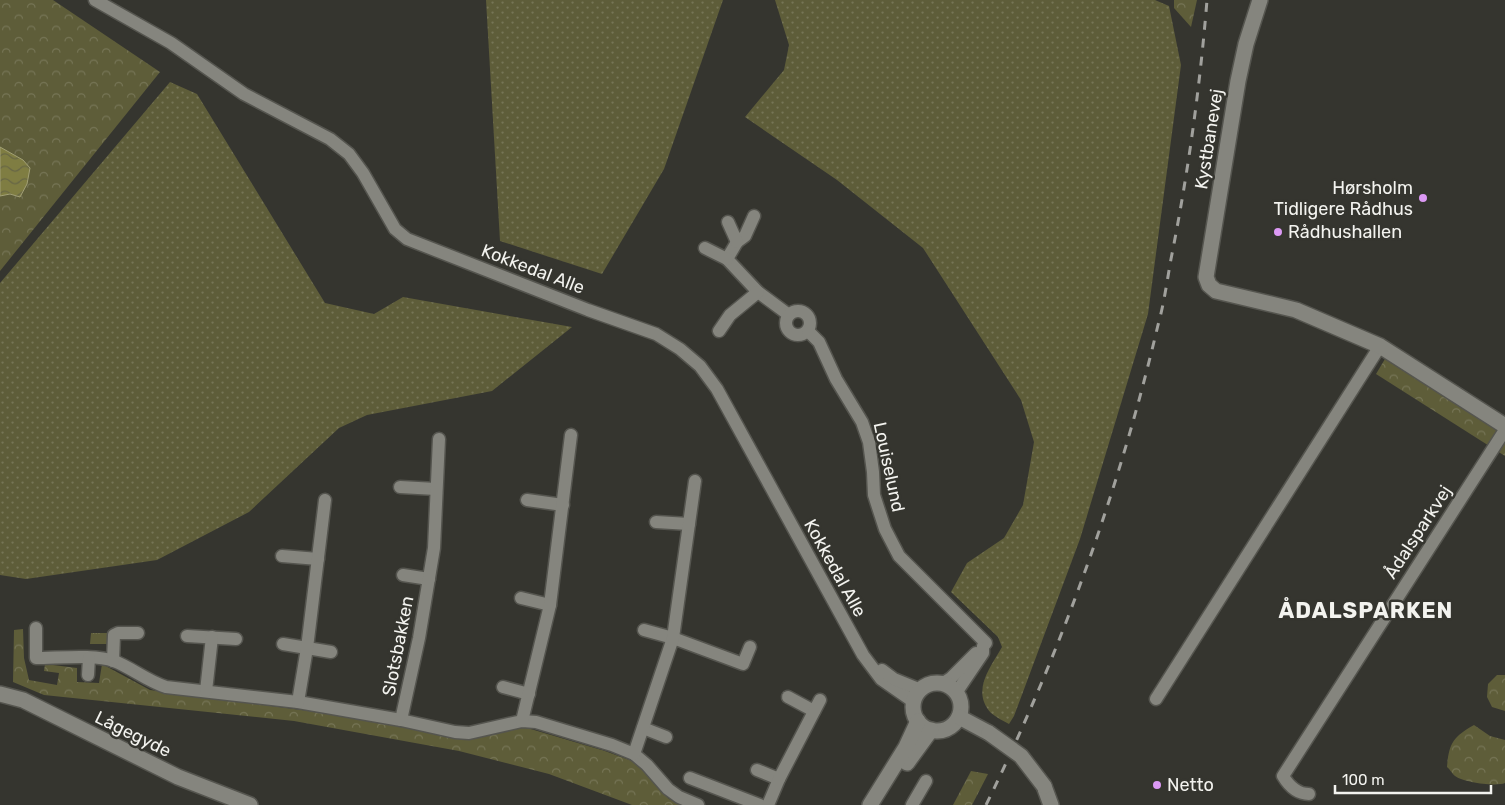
<svg xmlns="http://www.w3.org/2000/svg" width="1505" height="805" viewBox="0 0 1505 805" font-family="Rubik,sans-serif">
  <defs>
    <pattern id="grass-dots" width="8" height="8" patternUnits="userSpaceOnUse" patternTransform="scale(1.25)"><rect width="8" height="8" fill="#5e5d39"/><path d="M2 2h.1M6 6h.1" fill="none" stroke="#767556" stroke-width="1.8" stroke-linecap="round"/></pattern>
    <pattern id="forest-crowns" width="20" height="18" patternUnits="userSpaceOnUse" patternTransform="scale(1.25)"><rect width="20" height="18" fill="#5e5d39"/><path d="M2 6a3 3 0 1 1 6 0M12 15a3 3 0 1 1 6 0" fill="none" stroke="#767556"/></pattern>
    <pattern id="park-tufts" width="24" height="20" patternUnits="userSpaceOnUse" patternTransform="scale(1.25)"><rect width="24" height="20" fill="#5e5d39"/><path d="M3 7l-1-3M5 7V3M7 7l1-3M15 17l-1-3M17 17v-4M19 17l1-3" fill="none" stroke="#767556"/></pattern>
    <pattern id="water-waves" width="16" height="10" patternUnits="userSpaceOnUse" patternTransform="scale(1.25)"><rect width="16" height="10" fill="#7f7d42"/><path d="M0 5q4-4 8 0t8 0" fill="none" stroke="#676645"/></pattern>
  </defs>
  <rect width="100%" height="100%" fill="#35352f"/>
  <!-- grass -->
  <g fill="url(#grass-dots)">
    <path d="M 486,0 L 723,0 L 664,169 L 602,274 L 500,241 Z"/>
    <path d="M 775,0 L 1155,0 L 1169,6 L 1181,65 L 1148,314 L 1080,539 L 1014,716 L 1009,724 C 1003,721 996,717 991,713 C 971,691 990,668 1002,647 L 998,637 L 951,592 L 967,563 L 1004,538 L 1023,505 L 1034,442 L 1021,400 L 923,248 L 837,180 L 745,117 L 784,70 L 789,45 Z"/>
    <path d="M 170,82 L 197,94 L 325,303 L 374,314 L 403,297 L 572,327 L 492,391 L 367,415 L 339,428 L 249,512 L 157,560 L 26,579 L 0,575 L 0,283 Z"/>
  </g>
  <!-- forest -->
  <g fill="url(#forest-crowns)">
    <path d="M 0,0 L 53,0 L 160,72 L 0,271 Z"/>
    <path d="M 1174,0 L 1197,0 L 1191,27 L 1174,8 Z"/>
    <path d="M 1385,359 L 1505,435 L 1505,456 L 1376,374 Z"/>
    <path d="M 23,629 L 24,658 L 29,680 L 57,685 L 59,673 L 44,671 L 45,664 L 77,668 L 77,682 L 99,683 L 102,664 L 150,690 L 340,715 L 468,739 L 524,727 L 605,751 L 635,762 L 669,799 L 683,805 L 632,805 L 549,774 L 459,751 L 294,721 L 44,695 L 13,682 L 14,630 Z"/>
    <path d="M 1497,675 L 1505,675 L 1505,711 L 1492,707 L 1487,697 L 1488,684 Z"/>
    <path d="M 1474,725 L 1490,736 L 1505,740 L 1505,783 C 1495,787 1463,782 1455,776 C 1452,774 1450,769 1447,767 C 1449,743 1453,737 1474,725 Z"/>
    <path d="M 971,771 L 988,774 L 972,805 L 953,805 Z"/>
  </g>
  <!-- park -->
  <path fill="url(#park-tufts)" d="M 91,633 L 107,633 L 107,644 L 90,644 Z"/>
  <!-- water -->
  <path fill="url(#water-waves)" stroke="#a2a076" d="M 0,147 L 23,160 L 30,168 L 27,184 L 20,197 L 10,194 L 0,196 Z"/>
  <g fill="none" stroke-linecap="round" stroke-linejoin="round">
    <defs>
      <g id="minor">
        <path d="M 95,0 L 171,43 L 244,94 L 330,139 L 349,154 L 363,173 L 395,229 L 407,239 L 588,310 L 656,334 L 680,349 L 700,366 L 717,389 L 863,655 L 881,679 L 914,702"/>
        <path d="M 754,216 L 745,236 L 737,242 L 727,259 L 758,292 L 789,315"/>
        <path d="M 728,222 L 737,242"/>
        <path d="M 705,248 L 727,259"/>
        <circle cx="798" cy="323" r="12"/>
        <path d="M 719,331 L 730,315 L 758,292"/>
        <path d="M 808,331 L 819,342 L 836,379 L 862,422 L 869,442 L 873,472 L 874,495 L 885,529 L 899,556 L 986,643 L 983,646 L 983,653 L 956,693"/>
        <path d="M 400,487 L 436,489"/>
        <path d="M 527,500 L 563,505"/>
        <path d="M 656,522 L 689,524"/>
        <path d="M 282,556 L 318,559"/>
        <path d="M 403,575 L 429,579"/>
        <path d="M 521,598 L 550,605"/>
        <path d="M 36,628 L 36,658 C 58,658 95,654 114,661 C 132,668 147,681 166,687 L 298,702 L 401,720 L 455,732 L 469,733 L 522,721 L 536,722 L 612,745 L 634,754 L 647,765 L 668,789 L 679,797 L 698,805"/>
        <path d="M 644,630 L 673,638 L 743,664 L 750,647"/>
        <path d="M 187,636 L 236,639"/>
        <path d="M 283,644 L 331,652"/>
        <path d="M 113,661 L 114,635 L 118,633 L 138,633"/>
        <path d="M 882,670 L 894,679 L 921,690"/>
        <path d="M 88,675 L 89,658"/>
        <path d="M 942,684 L 951,678 L 976,653"/>
        <path d="M 503,687 L 529,694"/>
        <path d="M 206,691 L 212,637"/>
        <path d="M 788,697 L 814,711"/>
        <path d="M 1156,699 L 1380,346"/>
        <path d="M 298,702 L 307,648 L 325,500"/>
        <path d="M 401,720 L 419,638 L 434,548 L 439,439"/>
        <path d="M 522,721 L 550,605 L 571,435"/>
        <path d="M 643,728 L 666,737"/>
        <path d="M 634,754 L 673,638 L 695,481"/>
        <path d="M 757,770 L 779,779"/>
        <path d="M 690,778 L 760,805"/>
        <path d="M 1309,794 C 1297,794 1289,786 1283,776 L 1505,430"/>
        <path d="M 768,805 L 779,779 L 820,700"/>
        <path d="M 912,805 L 926,781"/>
      </g>
      <g id="tertiary">
        <path d="M 1260,0 L 1246,44 L 1238,81 L 1206,277 L 1209,285 L 1216,291 L 1296,310 L 1380,346 L 1505,426"/>
        <circle cx="937" cy="707" r="24"/>
        <path d="M 0,694 L 23,700 L 178,777 L 250,805"/>
        <path d="M 959,717 L 989,733"/>
        <path d="M 907,763 L 931,730"/>
        <path d="M 1044,786 L 1051,805"/>
        <path d="M 870,805 L 906,747 L 918,721"/>
      </g>
    </defs>
    <!-- minor casing -->
    <use href="#minor" stroke="#55554f" stroke-width="15"/>
    <!-- tertiary casing -->
    <use href="#tertiary" stroke="#55554f" stroke-width="18"/>
    <!-- minor -->
    <use href="#minor" stroke="#85857e" stroke-width="12"/>
    <!-- tertiary -->
    <use href="#tertiary" stroke="#85857e" stroke-width="15"/>
    <!-- rail -->
    <path stroke="#a1a19d" stroke-width="3" stroke-dasharray="9 9" stroke-linecap="butt" d="M 986,805 C 1061,652 1119,491 1158,325 C 1164,304 1167,281 1171,259 C 1188,174 1200,87 1207,0"/>
    <defs>
      <path id="tertiary-bridge" d="M 989,733 L 1021,756 L 1044,786"/>
    </defs>
    <!-- tertiary-bridge casing -->
    <use href="#tertiary-bridge" stroke="#55554f" stroke-width="18" stroke-linecap="butt"/>
    <!-- tertiary-bridge -->
    <use href="#tertiary-bridge" stroke="#85857e" stroke-width="15"/>
  </g>
  <!-- markers -->
  <g fill="#dc99f4" stroke="#35352f" stroke-width="2">
    <circle cx="1423" cy="198" r="5"/>
    <circle cx="1278" cy="232" r="5"/>
    <circle cx="1157" cy="785" r="5"/>
  </g>
  <g text-anchor="middle" stroke-width="5" stroke-linejoin="round" paint-order="stroke">
    <!-- street labels -->
    <g font-size="18" fill="#f3f3ef" stroke="#35352f">
      <text transform="translate(1209 139) rotate(-81)" y="6">Kystbanevej</text>
      <text transform="translate(533 269) rotate(21)" y="6">Kokkedal Alle</text>
      <text transform="translate(889 467) rotate(78)" y="6">Louiselund</text>
      <text transform="translate(1418 532) rotate(-57)" y="6">Ådalsparkvej</text>
      <text transform="translate(835 568) rotate(61)" y="6">Kokkedal Alle</text>
      <text transform="translate(398 646) rotate(-79)" y="6">Slotsbakken</text>
      <text transform="translate(133 734) rotate(26)" y="6">Lågegyde</text>
    </g>
    <!-- poi labels -->
    <g font-size="18" fill="#f3f3ef" stroke="#35352f" text-anchor="start">
      <text x="1413" y="194" text-anchor="end">Hørsholm<tspan x="1413" dy="21">Tidligere Rådhus</tspan></text>
      <text x="1288" y="238">Rådhushallen</text>
      <text x="1167" y="791">Netto</text>
    </g>
    <!-- district labels -->
    <g font-size="22" font-weight="bold" letter-spacing="1" fill="#f3f3ef" stroke="#35352f">
      <text x="1366" y="618">ÅDALSPARKEN</text>
    </g>
  </g>
  <!-- scale -->
  <path d="M1335 785v8h156v-8" fill="none" stroke="#f3f3ef" stroke-width="2.5"/>
  <text x="1342" y="785" font-size="15" fill="#f3f3ef" stroke="#35352f" stroke-width="4" paint-order="stroke">100 m</text>
</svg>
